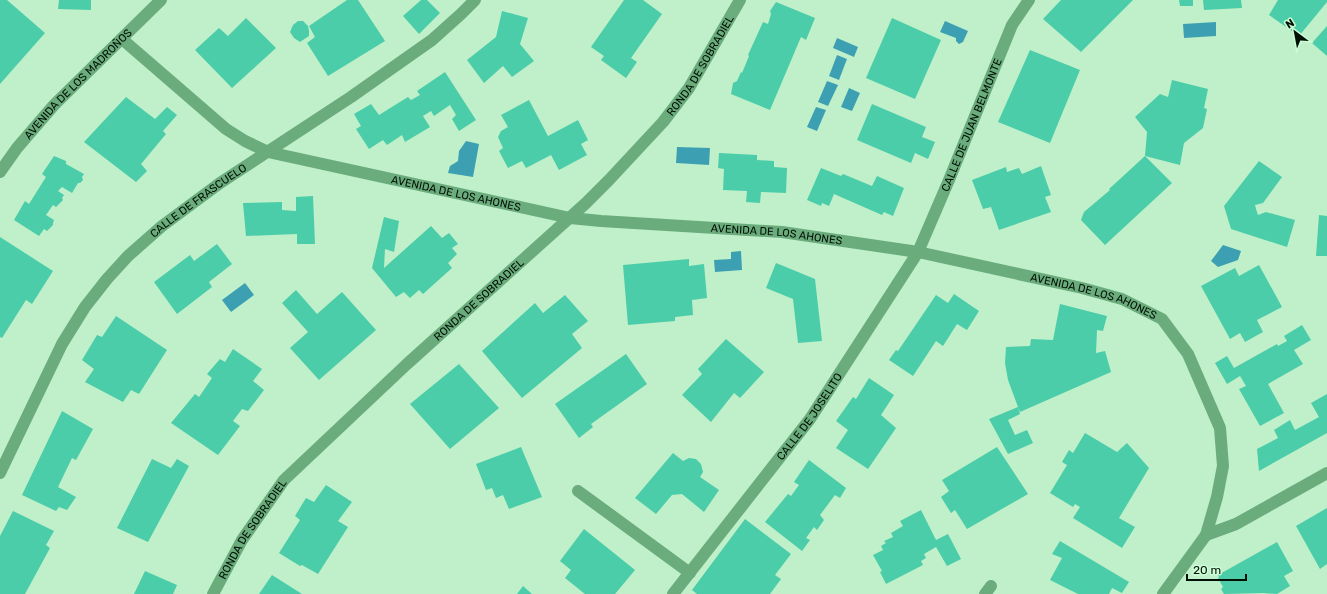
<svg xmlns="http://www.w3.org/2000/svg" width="1327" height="594" viewBox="0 0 1327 594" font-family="Rubik,sans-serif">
  <rect width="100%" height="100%" fill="#bff0c9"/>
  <!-- water -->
  <g fill="#3da0b2">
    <path d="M 945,21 L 968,31 L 963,42 L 959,44 L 956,41 L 956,38 L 940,32 Z"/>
    <path d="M 1216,22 L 1216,36 L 1184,38 L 1183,24 Z"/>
    <path d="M 837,38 L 858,47 L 854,57 L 833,48 Z"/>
    <path d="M 837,55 L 847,59 L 839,80 L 829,76 Z"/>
    <path d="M 827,81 L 838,85 L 828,106 L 818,102 Z"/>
    <path d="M 849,88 L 860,93 L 852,111 L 841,107 Z"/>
    <path d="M 816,107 L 826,110 L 817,131 L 807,127 Z"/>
    <path d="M 466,141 L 479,144 L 473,177 L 448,173 L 450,166 L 458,161 L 459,151 Z"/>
    <path d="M 677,147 L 710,148 L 709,165 L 676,163 Z"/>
    <path d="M 1223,245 L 1241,251 L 1238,260 L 1218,267 L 1211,261 Z"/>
    <path d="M 741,251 L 742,270 L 715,272 L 714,260 L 731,259 L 731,252 Z"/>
    <path d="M 245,283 L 254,295 L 231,312 L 222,300 Z"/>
  </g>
  <!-- building -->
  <g fill="#4bcda9">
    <path d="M 0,0 L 7,0 L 45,33 L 0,84 Z"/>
    <path d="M 59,0 L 91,0 L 91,10 L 58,9 Z"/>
    <path d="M 347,0 L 358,0 L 385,41 L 328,76 L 307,43 L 315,37 L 309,26 Z"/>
    <path d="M 421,0 L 427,0 L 440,13 L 419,34 L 403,16 Z"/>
    <path d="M 624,0 L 643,0 L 662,14 L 631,58 L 637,62 L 626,78 L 601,60 L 604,56 L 591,47 Z"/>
    <path d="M 1061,0 L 1133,0 L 1081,52 L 1043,19 Z"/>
    <path d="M 1179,0 L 1193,0 L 1193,6 L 1180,6 Z"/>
    <path d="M 1203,0 L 1241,0 L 1242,8 L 1204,10 Z"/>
    <path d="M 1278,0 L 1327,0 L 1327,2 L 1299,36 L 1269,15 Z"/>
    <path d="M 776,2 L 815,18 L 806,40 L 801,37 L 770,110 L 731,94 L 733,83 L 737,81 L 741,72 L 742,73 L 749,56 L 748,55 L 763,22 L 768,24 L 771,14 L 770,11 Z"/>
    <path d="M 502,11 L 528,18 L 520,44 L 534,61 L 512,77 L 503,66 L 484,83 L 467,60 L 496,37 Z"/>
    <path d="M 246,18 L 276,48 L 232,88 L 195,50 L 219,28 L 228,36 Z"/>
    <path d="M 892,18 L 941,40 L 915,99 L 866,78 Z"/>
    <path d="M 298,21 L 303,21 L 308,26 L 309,31 L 309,36 L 300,42 L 294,38 L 290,32 L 293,25 Z"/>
    <path d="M 1327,26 L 1327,56 L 1312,43 Z"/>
    <path d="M 1030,50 L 1080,70 L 1050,143 L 998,122 Z"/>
    <path d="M 445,72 L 476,120 L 459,131 L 452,119 L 456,115 L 450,105 L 434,116 L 431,111 L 423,116 L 430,127 L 405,142 L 402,135 L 387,145 L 383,140 L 369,149 L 356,129 L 361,126 L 354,114 L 371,104 L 379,115 L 408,97 L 411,100 L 420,95 L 417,91 Z"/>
    <path d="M 1172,80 L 1208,89 L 1204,108 L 1207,109 L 1203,128 L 1184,143 L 1180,165 L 1145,156 L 1147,132 L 1135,117 L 1160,94 L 1168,97 Z"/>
    <path d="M 126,97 L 155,119 L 167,107 L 177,115 L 163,131 L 166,134 L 141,164 L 147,171 L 136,182 L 84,142 Z"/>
    <path d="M 529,100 L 548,136 L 578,120 L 588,140 L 581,144 L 587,155 L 559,170 L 551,155 L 526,168 L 522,161 L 508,168 L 499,151 L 503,148 L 498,137 L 501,131 L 508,127 L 501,115 Z"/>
    <path d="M 872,104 L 926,127 L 922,137 L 935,142 L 928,159 L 915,153 L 911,163 L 857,140 Z"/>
    <path d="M 719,153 L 757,155 L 757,160 L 774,161 L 774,167 L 787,168 L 786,193 L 761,192 L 760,203 L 746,202 L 747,191 L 723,190 L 724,169 L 718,168 Z"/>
    <path d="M 54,156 L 66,161 L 66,164 L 84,174 L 82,177 L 83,180 L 80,183 L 78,183 L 72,193 L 62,187 L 58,191 L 64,195 L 62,198 L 63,200 L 56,207 L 53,205 L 46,215 L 54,220 L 53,223 L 53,225 L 47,231 L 44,229 L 39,236 L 14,220 L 25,201 L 29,204 L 46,177 L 42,174 Z"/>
    <path d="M 1145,156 L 1172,183 L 1105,245 L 1081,220 L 1084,212 L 1110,190 L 1109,189 Z"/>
    <path d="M 1259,161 L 1282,177 L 1263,203 L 1255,205 L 1256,209 L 1258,215 L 1266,212 L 1295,220 L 1287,247 L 1231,229 L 1224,206 Z"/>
    <path d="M 1041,166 L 1051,195 L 1045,197 L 1051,212 L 999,230 L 991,207 L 983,209 L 972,180 L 1006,167 L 1007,172 L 1019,168 L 1022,174 Z"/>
    <path d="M 821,168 L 841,176 L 843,174 L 872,186 L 877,176 L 904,188 L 893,216 L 884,212 L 882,215 L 834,194 L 829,206 L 822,203 L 821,206 L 807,200 Z"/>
    <path d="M 313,196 L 315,244 L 297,244 L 297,234 L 246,236 L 243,203 L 282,202 L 282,210 L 296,211 L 296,197 Z"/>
    <path d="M 1319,215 L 1327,216 L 1327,256 L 1316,256 Z"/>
    <path d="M 384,217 L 399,221 L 394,252 L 385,249 L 384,268 L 431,226 L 442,238 L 449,233 L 458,244 L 452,248 L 457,254 L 448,263 L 452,268 L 423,294 L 419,290 L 410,298 L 404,292 L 396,297 L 372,268 Z"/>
    <path d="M 0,237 L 53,271 L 32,304 L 26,300 L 2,338 L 0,337 Z"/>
    <path d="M 217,244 L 232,264 L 209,282 L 212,287 L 177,314 L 154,282 L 190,255 L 194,261 Z"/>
    <path d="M 689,259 L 689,266 L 704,264 L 707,298 L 692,300 L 693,315 L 675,317 L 675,321 L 628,325 L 623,265 Z"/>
    <path d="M 776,263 L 815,279 L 822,341 L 798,343 L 793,299 L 766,288 Z"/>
    <path d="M 1259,265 L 1282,307 L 1257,320 L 1263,332 L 1245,342 L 1240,333 L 1230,339 L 1201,286 L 1235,268 L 1239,276 Z"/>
    <path d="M 296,290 L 317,314 L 342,292 L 376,330 L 319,380 L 290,348 L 308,332 L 282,303 Z"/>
    <path d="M 954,294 L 979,311 L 967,330 L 957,324 L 943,346 L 936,341 L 913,376 L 889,360 L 896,350 L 898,351 L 936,295 L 948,303 Z"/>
    <path d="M 565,295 L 588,321 L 572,334 L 582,348 L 522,398 L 482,351 L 535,303 L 543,313 Z"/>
    <path d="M 1060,304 L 1107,316 L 1103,331 L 1097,330 L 1096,353 L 1105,351 L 1111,372 L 1020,412 L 1018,407 L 1020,414 L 1008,420 L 1015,435 L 1027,430 L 1033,443 L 1008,454 L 989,419 L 1018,407 L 1008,380 L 1005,363 L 1006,347 L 1030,346 L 1031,339 L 1053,340 Z"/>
    <path d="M 116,316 L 167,350 L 139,394 L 131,390 L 123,402 L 85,382 L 94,369 L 82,360 L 97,335 L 102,337 Z"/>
    <path d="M 1302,325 L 1311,340 L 1294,350 L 1303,364 L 1268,384 L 1284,413 L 1260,426 L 1239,389 L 1246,386 L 1240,376 L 1227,384 L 1215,363 L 1227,356 L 1234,368 L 1277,344 L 1278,346 L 1287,341 L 1284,336 Z"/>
    <path d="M 726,339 L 764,372 L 740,398 L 734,393 L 711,422 L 682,395 L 702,374 L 698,369 Z"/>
    <path d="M 233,349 L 262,369 L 253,381 L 264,390 L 248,411 L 242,409 L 233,421 L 240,426 L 218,455 L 171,423 L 195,394 L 199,397 L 212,378 L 207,374 L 220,359 L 225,362 Z"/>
    <path d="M 626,354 L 647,384 L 591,424 L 593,427 L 579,438 L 555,404 Z"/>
    <path d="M 459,364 L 499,408 L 450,449 L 410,404 Z"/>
    <path d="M 869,378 L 894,395 L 881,415 L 896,428 L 868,469 L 836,448 L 848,430 L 836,421 L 853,397 L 856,399 Z"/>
    <path d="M 1327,394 L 1327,433 L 1259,471 L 1257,449 L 1278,438 L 1274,430 L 1290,420 L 1295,430 L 1319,417 L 1311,403 Z"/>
    <path d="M 62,411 L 93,429 L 76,460 L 72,458 L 58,487 L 76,497 L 67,510 L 59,507 L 56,511 L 22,495 Z"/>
    <path d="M 1085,433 L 1117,452 L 1127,443 L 1149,468 L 1119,518 L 1135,527 L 1122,548 L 1073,518 L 1080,507 L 1075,504 L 1073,507 L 1050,493 L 1067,465 L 1062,462 L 1069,450 L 1073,453 Z"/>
    <path d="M 521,447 L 542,497 L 509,509 L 503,495 L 496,498 L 492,488 L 486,490 L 476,464 Z"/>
    <path d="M 997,447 L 1028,494 L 967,529 L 955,510 L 951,513 L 941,497 L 949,491 L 942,480 Z"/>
    <path d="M 673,453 L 683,461 L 689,458 L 696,459 L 701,464 L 703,472 L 700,477 L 719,490 L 704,512 L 682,494 L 672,495 L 656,514 L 635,498 Z"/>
    <path d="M 152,459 L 171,468 L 177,459 L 189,466 L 148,542 L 117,528 Z"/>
    <path d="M 809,460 L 846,488 L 840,498 L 835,495 L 820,515 L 824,520 L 817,530 L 814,527 L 806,538 L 810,540 L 802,551 L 765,522 L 788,494 L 791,496 L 799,485 L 794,482 Z"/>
    <path d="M 326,485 L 352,502 L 338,521 L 348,527 L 318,574 L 302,565 L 300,566 L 279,553 L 300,520 L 295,516 L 306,498 L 314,502 Z"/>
    <path d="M 1327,508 L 1327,564 L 1320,569 L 1296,526 Z"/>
    <path d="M 921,510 L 936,540 L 948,534 L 961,559 L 947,566 L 936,547 L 924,554 L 926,558 L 921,561 L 923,565 L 886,584 L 880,572 L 882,571 L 873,555 L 883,550 L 881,546 L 886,543 L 884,541 L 893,537 L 891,533 L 903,526 L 900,521 Z"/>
    <path d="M 13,511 L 54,531 L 46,545 L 50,548 L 25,594 L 0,594 L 0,536 Z"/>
    <path d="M 745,519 L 791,554 L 775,575 L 781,579 L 770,594 L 697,594 L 692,590 Z"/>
    <path d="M 584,529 L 635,570 L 615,594 L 585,594 L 565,578 L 571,570 L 560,561 Z"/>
    <path d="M 1060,541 L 1129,582 L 1122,593 L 1112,588 L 1109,594 L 1078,594 L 1050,580 L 1062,558 L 1052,554 Z"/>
    <path d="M 1277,542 L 1293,571 L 1284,576 L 1290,586 L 1277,594 L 1263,593 L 1224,594 L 1221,589 L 1223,587 L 1218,578 L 1219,577 L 1218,575 Z"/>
    <path d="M 145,571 L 177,585 L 173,594 L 134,594 Z"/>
    <path d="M 272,575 L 302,594 L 259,594 Z"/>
    <path d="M 523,586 L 532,594 L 517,594 Z"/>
  </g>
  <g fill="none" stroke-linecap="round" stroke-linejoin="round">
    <!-- minor -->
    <g stroke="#6bac7c" stroke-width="12">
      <path id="s1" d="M 122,39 L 226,129 L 245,141 L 268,152 L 570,218 L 601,221 L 782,232 L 918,252 L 1082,288 L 1122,299 L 1162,319 L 1188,354 L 1220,428 L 1223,466 L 1217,497 L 1206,535 L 1163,594"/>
      <path id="s2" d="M 0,172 L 17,148 L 54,105 L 161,0"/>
      <path id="s3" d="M 0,473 L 62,344 L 85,307 L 107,279 L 128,256 L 162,226 L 220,183 L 351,97 L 432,40 L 461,14 L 475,0"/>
      <path d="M 578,491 L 690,573"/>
      <path d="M 1206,535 L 1236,524 L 1327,473"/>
      <path id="s4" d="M 213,594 L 242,540 L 284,480 L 407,364 L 586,203 L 609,180 L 663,122 L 689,88 L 740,0"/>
      <path id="s5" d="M 673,594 L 810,419 L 918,252 L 949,180 L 1012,25 L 1029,0"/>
      <path d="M 985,594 L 991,586"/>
    </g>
  </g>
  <g text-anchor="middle" stroke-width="4" stroke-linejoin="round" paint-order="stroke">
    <!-- street labels -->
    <g font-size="11" fill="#011005" stroke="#ccfdd6">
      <text dy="4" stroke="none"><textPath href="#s4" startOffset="724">RONDA DE SOBRADIEL</textPath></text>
      <text dy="4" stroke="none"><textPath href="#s2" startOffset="118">AVENIDA DE LOS MADROÑOS</textPath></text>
      <text dy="4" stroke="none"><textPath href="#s5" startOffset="559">CALLE DE JUAN BELMONTE</textPath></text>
      <text dy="4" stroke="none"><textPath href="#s1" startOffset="378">AVENIDA DE LOS AHONES</textPath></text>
      <text dy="4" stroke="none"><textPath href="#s3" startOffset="343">CALLE DE FRASCUELO</textPath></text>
      <text dy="4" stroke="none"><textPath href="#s1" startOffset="702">AVENIDA DE LOS AHONES</textPath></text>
      <text dy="4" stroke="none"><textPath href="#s1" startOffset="1026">AVENIDA DE LOS AHONES</textPath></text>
      <text dy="4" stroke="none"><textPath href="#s4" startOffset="400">RONDA DE SOBRADIEL</textPath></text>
      <text dy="4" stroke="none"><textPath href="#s5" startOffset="224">CALLE DE JOSELITO</textPath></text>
      <text dy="4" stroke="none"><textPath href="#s4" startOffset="76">RONDA DE SOBRADIEL</textPath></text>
    </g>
  </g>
  <!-- north arrow -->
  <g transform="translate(1295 32) rotate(328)" stroke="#ccfdd6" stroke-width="3" paint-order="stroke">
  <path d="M0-3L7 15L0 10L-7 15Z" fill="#011005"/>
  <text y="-6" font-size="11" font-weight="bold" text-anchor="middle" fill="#011005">N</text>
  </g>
  <!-- scale -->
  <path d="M1187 574v6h59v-6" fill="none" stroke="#011005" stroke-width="2"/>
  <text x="1193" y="574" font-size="12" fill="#011005" stroke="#ccfdd6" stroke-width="3" paint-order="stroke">20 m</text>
</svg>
